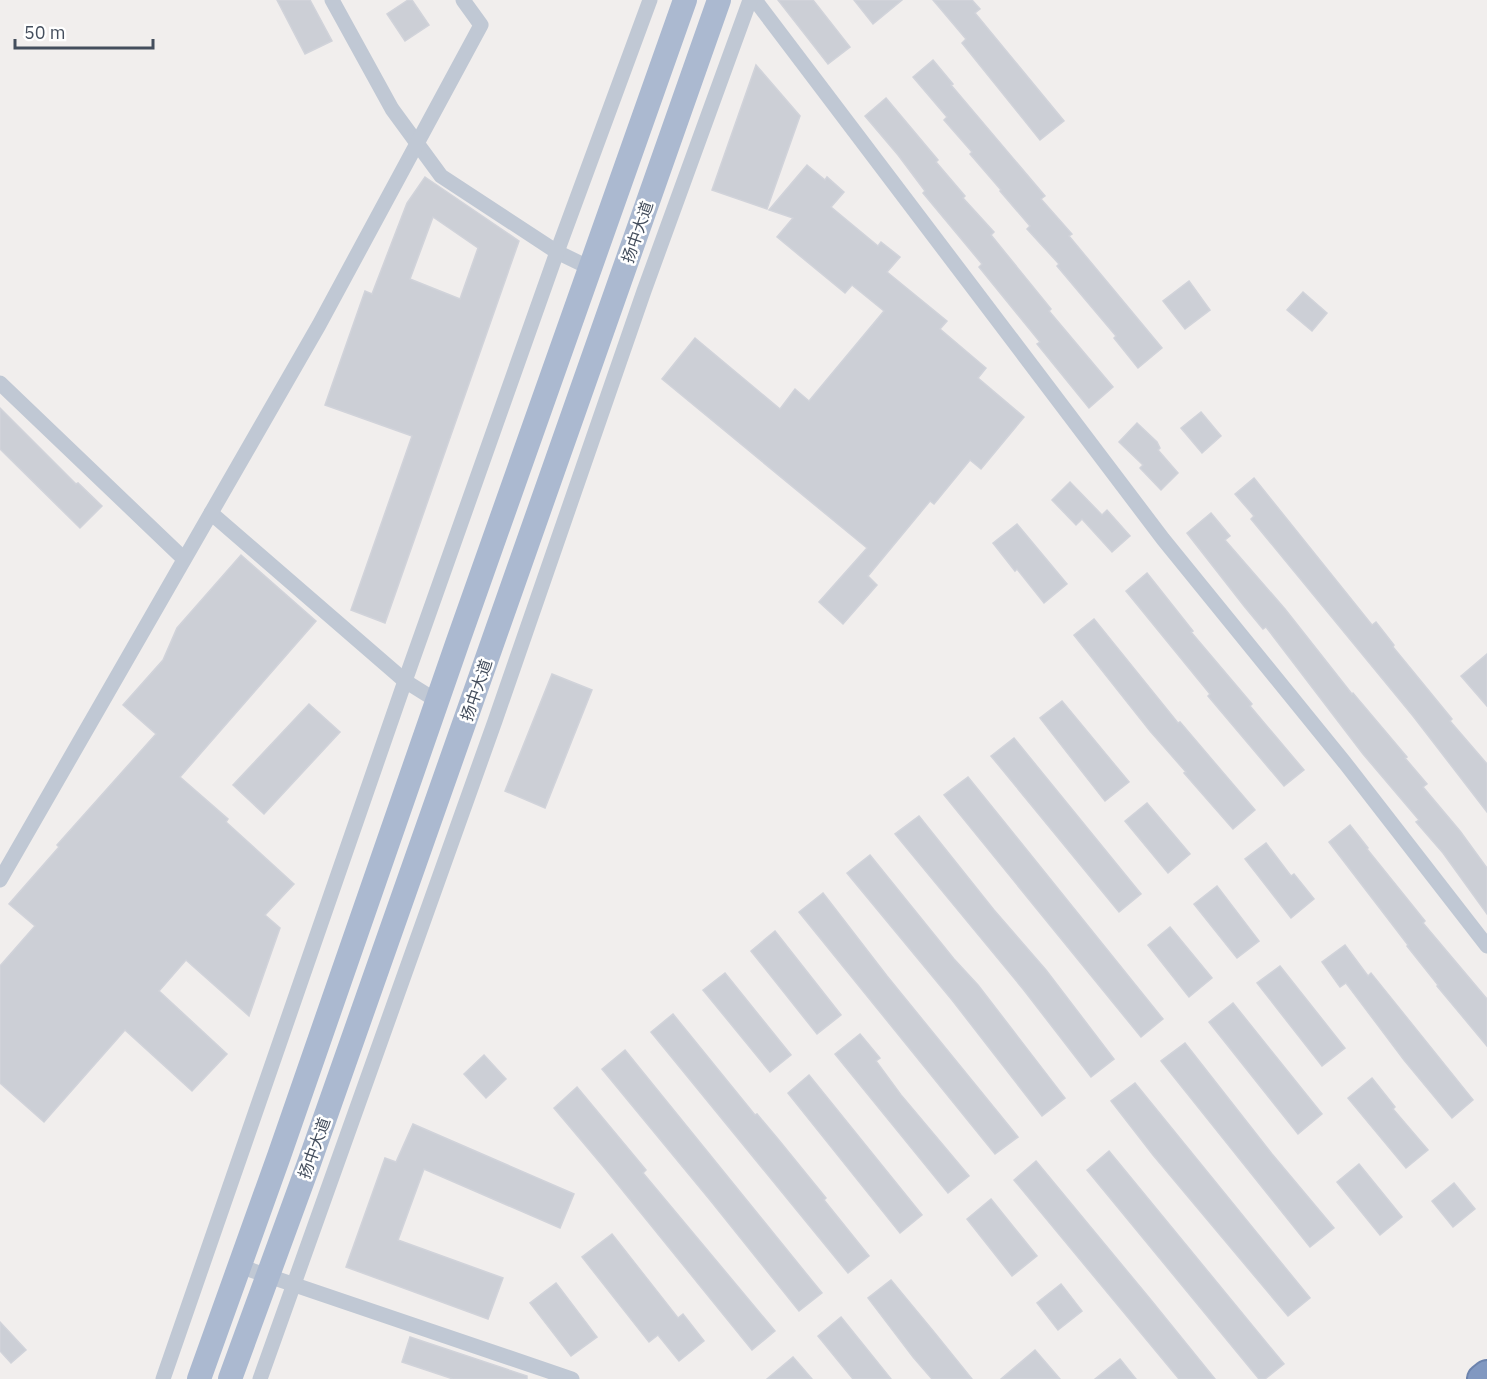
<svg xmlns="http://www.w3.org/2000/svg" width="1487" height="1379" viewBox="0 0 1487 1379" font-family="'IBM Plex Sans','Noto Sans SC',sans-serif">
  <rect width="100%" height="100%" fill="#f1eeed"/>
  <!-- building -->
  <g fill="#cccfd6" stroke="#d1d3da" stroke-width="1.5" fill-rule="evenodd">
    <path d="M 277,0 L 310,0 L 332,41 L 305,54 Z"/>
    <path d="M 408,0 L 412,0 L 429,25 L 405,41 L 387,14 Z"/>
    <path d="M 778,0 L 813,0 L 850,47 L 828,64 Z"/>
    <path d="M 854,0 L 902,0 L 873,24 Z"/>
    <path d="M 933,0 L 972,0 L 980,9 L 975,13 L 1064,121 L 1040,140 L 962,43 L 966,39 Z"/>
    <path d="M 933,60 L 953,84 L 951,85 L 1045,196 L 1041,199 L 1072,234 L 1069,236 L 1162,348 L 1138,368 L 1114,338 L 1116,336 L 1057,266 L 1059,264 L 1027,229 L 1030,226 L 1000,191 L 1001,190 L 970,154 L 972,152 L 944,120 L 947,117 L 913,77 Z"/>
    <path d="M 756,65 L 800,116 L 767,209 L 712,190 Z"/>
    <path d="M 886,98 L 938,160 L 936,162 L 965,196 L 963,198 L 994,232 L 991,235 L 1051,309 L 1049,311 L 1113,387 L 1089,408 L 1037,344 L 1040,342 L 979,267 L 982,264 L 923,193 L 925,191 L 898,155 L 865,116 Z"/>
    <path d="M 807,165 L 825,180 L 827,177 L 844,192 L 831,207 L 878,246 L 881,242 L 900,257 L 887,272 L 947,321 L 940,329 L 986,368 L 978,378 L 1024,417 L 981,469 L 970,460 L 934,504 L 930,501 L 868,576 L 877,585 L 843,624 L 819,602 L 867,548 L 662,379 L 695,338 L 780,409 L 795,389 L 809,401 L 884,311 L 852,285 L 845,293 L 777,237 L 793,218 L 769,210 Z"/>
    <path d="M 425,177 L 519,241 L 385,623 L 351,610 L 412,436 L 325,405 L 365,291 L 372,294 L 407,203 ZM 433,217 L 478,248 L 460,299 L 410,279 Z"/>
    <path d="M 1189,281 L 1210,310 L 1185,329 L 1163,301 Z"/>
    <path d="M 1303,292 L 1327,313 L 1312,331 L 1287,310 Z"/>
    <path d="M 0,408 L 76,484 L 78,483 L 102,506 L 80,528 L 0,449 Z"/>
    <path d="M 1201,412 L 1221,436 L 1202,453 L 1181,428 Z"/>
    <path d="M 1137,423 L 1157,442 L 1160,448 L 1158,450 L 1178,473 L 1161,490 L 1140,468 L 1143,465 L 1119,442 Z"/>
    <path d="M 1254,478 L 1372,625 L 1376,622 L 1394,645 L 1393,647 L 1452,719 L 1450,721 L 1487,764 L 1487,812 L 1413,716 L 1251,519 L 1254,516 L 1235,494 Z"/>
    <path d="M 1070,482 L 1102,515 L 1107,510 L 1130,536 L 1112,552 L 1082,519 L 1076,525 L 1052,500 Z"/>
    <path d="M 1211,513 L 1230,536 L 1225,540 L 1285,609 L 1352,694 L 1353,693 L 1407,757 L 1405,758 L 1427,784 L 1423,787 L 1460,831 L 1487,868 L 1487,914 L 1443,853 L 1416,822 L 1419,820 L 1363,754 L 1266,627 L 1263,629 L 1244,606 L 1187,533 Z"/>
    <path d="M 1017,524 L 1067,584 L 1044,603 L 1017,569 L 1015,571 L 993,543 Z"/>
    <path d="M 241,555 L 316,621 L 180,777 L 228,819 L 226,822 L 294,884 L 265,915 L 280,928 L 249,1016 L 186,960 L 159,991 L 227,1054 L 192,1091 L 125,1030 L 44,1122 L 0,1083 L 0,966 L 35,926 L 9,904 L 59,847 L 57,845 L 156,734 L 123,705 L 163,660 L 177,628 Z"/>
    <path d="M 1147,573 L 1193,631 L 1191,632 L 1252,704 L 1250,706 L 1304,770 L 1284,786 L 1208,696 L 1210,694 L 1126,591 Z"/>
    <path d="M 1094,619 L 1178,723 L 1180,722 L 1255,810 L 1233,829 L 1184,773 L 1186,772 L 1150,731 L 1074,635 Z"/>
    <path d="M 1487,654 L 1487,706 L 1461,676 Z"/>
    <path d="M 552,674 L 592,690 L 545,808 L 505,791 Z"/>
    <path d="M 1062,701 L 1129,782 L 1105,801 L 1040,718 Z"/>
    <path d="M 309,704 L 340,732 L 264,814 L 233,785 Z"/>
    <path d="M 1014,738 L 1141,894 L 1119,912 L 991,756 Z"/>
    <path d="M 968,777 L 1163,1019 L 1141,1037 L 944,795 Z"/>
    <path d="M 1147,803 L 1190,854 L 1168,873 L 1125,821 Z"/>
    <path d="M 919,816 L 994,910 L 1046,970 L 1114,1059 L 1091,1077 L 1023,989 L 895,834 Z"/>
    <path d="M 1350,825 L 1368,848 L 1367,849 L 1425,921 L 1423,923 L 1487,999 L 1487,1046 L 1437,986 L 1438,985 L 1407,946 L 1408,945 L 1329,842 Z"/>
    <path d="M 1266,843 L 1291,876 L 1294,874 L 1314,899 L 1291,918 L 1245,859 Z"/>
    <path d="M 870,855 L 954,959 L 978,985 L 1065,1098 L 1042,1116 L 952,1000 L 847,873 Z"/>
    <path d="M 1217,886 L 1259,941 L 1237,958 L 1194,904 Z"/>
    <path d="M 823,893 L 887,976 L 1018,1137 L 995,1154 L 799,912 Z"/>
    <path d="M 1170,927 L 1212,978 L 1189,997 L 1148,945 Z"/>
    <path d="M 775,931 L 841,1015 L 817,1034 L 751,951 Z"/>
    <path d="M 1345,945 L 1368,976 L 1371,973 L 1473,1100 L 1452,1118 L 1404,1060 L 1346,983 L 1340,987 L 1322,962 Z"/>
    <path d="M 1280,966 L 1345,1048 L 1322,1066 L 1257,983 Z"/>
    <path d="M 725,973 L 791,1055 L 770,1072 L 703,990 Z"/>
    <path d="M 1233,1003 L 1322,1114 L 1298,1134 L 1209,1022 Z"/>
    <path d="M 673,1014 L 755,1115 L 757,1114 L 778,1139 L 826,1198 L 824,1200 L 869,1256 L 848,1273 L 651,1032 Z"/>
    <path d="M 860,1034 L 880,1058 L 876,1061 L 901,1095 L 969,1176 L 948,1193 L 835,1054 Z"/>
    <path d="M 1185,1043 L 1272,1154 L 1334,1228 L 1310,1247 L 1161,1061 Z"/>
    <path d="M 625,1050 L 822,1293 L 799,1311 L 710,1200 L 602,1069 Z"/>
    <path d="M 484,1055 L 506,1079 L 486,1098 L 464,1074 Z"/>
    <path d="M 809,1075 L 922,1215 L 900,1233 L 788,1093 Z"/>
    <path d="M 1372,1078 L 1395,1107 L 1393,1109 L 1428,1150 L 1406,1168 L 1348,1098 Z"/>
    <path d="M 1135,1083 L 1310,1298 L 1288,1316 L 1153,1155 L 1111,1101 Z"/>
    <path d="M 577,1087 L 646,1170 L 643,1173 L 775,1331 L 752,1350 L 602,1165 L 554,1108 Z"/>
    <path d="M 413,1124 L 574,1194 L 560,1228 L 424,1169 L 398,1240 L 503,1278 L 488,1319 L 346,1267 L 385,1158 L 396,1162 Z"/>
    <path d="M 1109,1151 L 1284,1364 L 1265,1379 L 1259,1379 L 1087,1170 Z"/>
    <path d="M 1036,1161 L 1151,1300 L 1215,1379 L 1179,1379 L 1014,1180 Z"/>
    <path d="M 1359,1164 L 1402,1217 L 1380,1235 L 1337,1182 Z"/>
    <path d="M 1454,1183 L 1475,1209 L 1453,1227 L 1432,1201 Z"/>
    <path d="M 991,1199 L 1037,1256 L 1012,1276 L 967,1219 Z"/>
    <path d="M 612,1234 L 678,1318 L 683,1314 L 704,1341 L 679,1361 L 658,1335 L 649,1342 L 582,1257 Z"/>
    <path d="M 891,1280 L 934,1332 L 972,1379 L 932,1379 L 913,1357 L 868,1298 Z"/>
    <path d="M 556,1283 L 597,1337 L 571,1356 L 530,1303 Z"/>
    <path d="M 1061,1284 L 1082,1311 L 1058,1330 L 1037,1303 Z"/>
    <path d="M 841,1317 L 862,1343 L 891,1379 L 853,1379 L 818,1336 Z"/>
    <path d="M 0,1322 L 26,1350 L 11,1363 L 0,1351 Z"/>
    <path d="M 410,1337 L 527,1376 L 527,1379 L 453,1379 L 402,1362 Z"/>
    <path d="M 1035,1350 L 1060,1379 L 1001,1379 Z"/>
    <path d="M 793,1357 L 812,1379 L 767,1379 Z"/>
    <path d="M 1120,1359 L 1136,1379 L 1095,1379 Z"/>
  </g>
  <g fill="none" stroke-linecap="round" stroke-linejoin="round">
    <defs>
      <path id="motorway" d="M 1482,1379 L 1487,1375"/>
    </defs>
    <!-- motorway casing -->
    <use href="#motorway" stroke="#6c83ad" stroke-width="32"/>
    <!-- minor -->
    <g stroke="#c0c8d4" stroke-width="15">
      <path d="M 332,0 L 392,109 L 441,176 L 557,252 L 590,268"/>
      <path d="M 755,0 L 1163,539 L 1345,763 L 1487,946"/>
      <path d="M 0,383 L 184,559"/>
      <path d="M 211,513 L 405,681 L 437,701"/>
      <path d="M 0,880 L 319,325 L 481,25 L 463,0"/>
      <path d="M 239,1266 L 572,1379"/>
      <path d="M 163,1379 L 405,681 L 557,252 L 650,0"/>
      <path d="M 260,1379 L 495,721 L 644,291 L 750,0"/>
    </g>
    <!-- primary -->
    <g stroke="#abb9d0" stroke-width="24">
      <path d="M 199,1379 L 279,1156 L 458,641 L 685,0"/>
      <path d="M 230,1379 L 308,1166 L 719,0"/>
    </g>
    <!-- motorway -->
    <use href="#motorway" stroke="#8198c1" stroke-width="28"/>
  </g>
  <g text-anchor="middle" stroke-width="5" stroke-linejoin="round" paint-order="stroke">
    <!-- street labels -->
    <g font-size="16" fill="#444e5d" stroke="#fff">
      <text transform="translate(637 232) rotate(-71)" y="6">扬中大道</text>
      <text transform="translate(476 690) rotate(-71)" y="6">扬中大道</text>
      <text transform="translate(314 1148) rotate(-70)" y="6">扬中大道</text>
    </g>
  </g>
  <!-- scale -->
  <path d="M15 39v9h138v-9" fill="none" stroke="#444e5d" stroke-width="3"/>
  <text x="24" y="39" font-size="18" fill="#444e5d" stroke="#ffffff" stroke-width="4.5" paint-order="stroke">50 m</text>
</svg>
